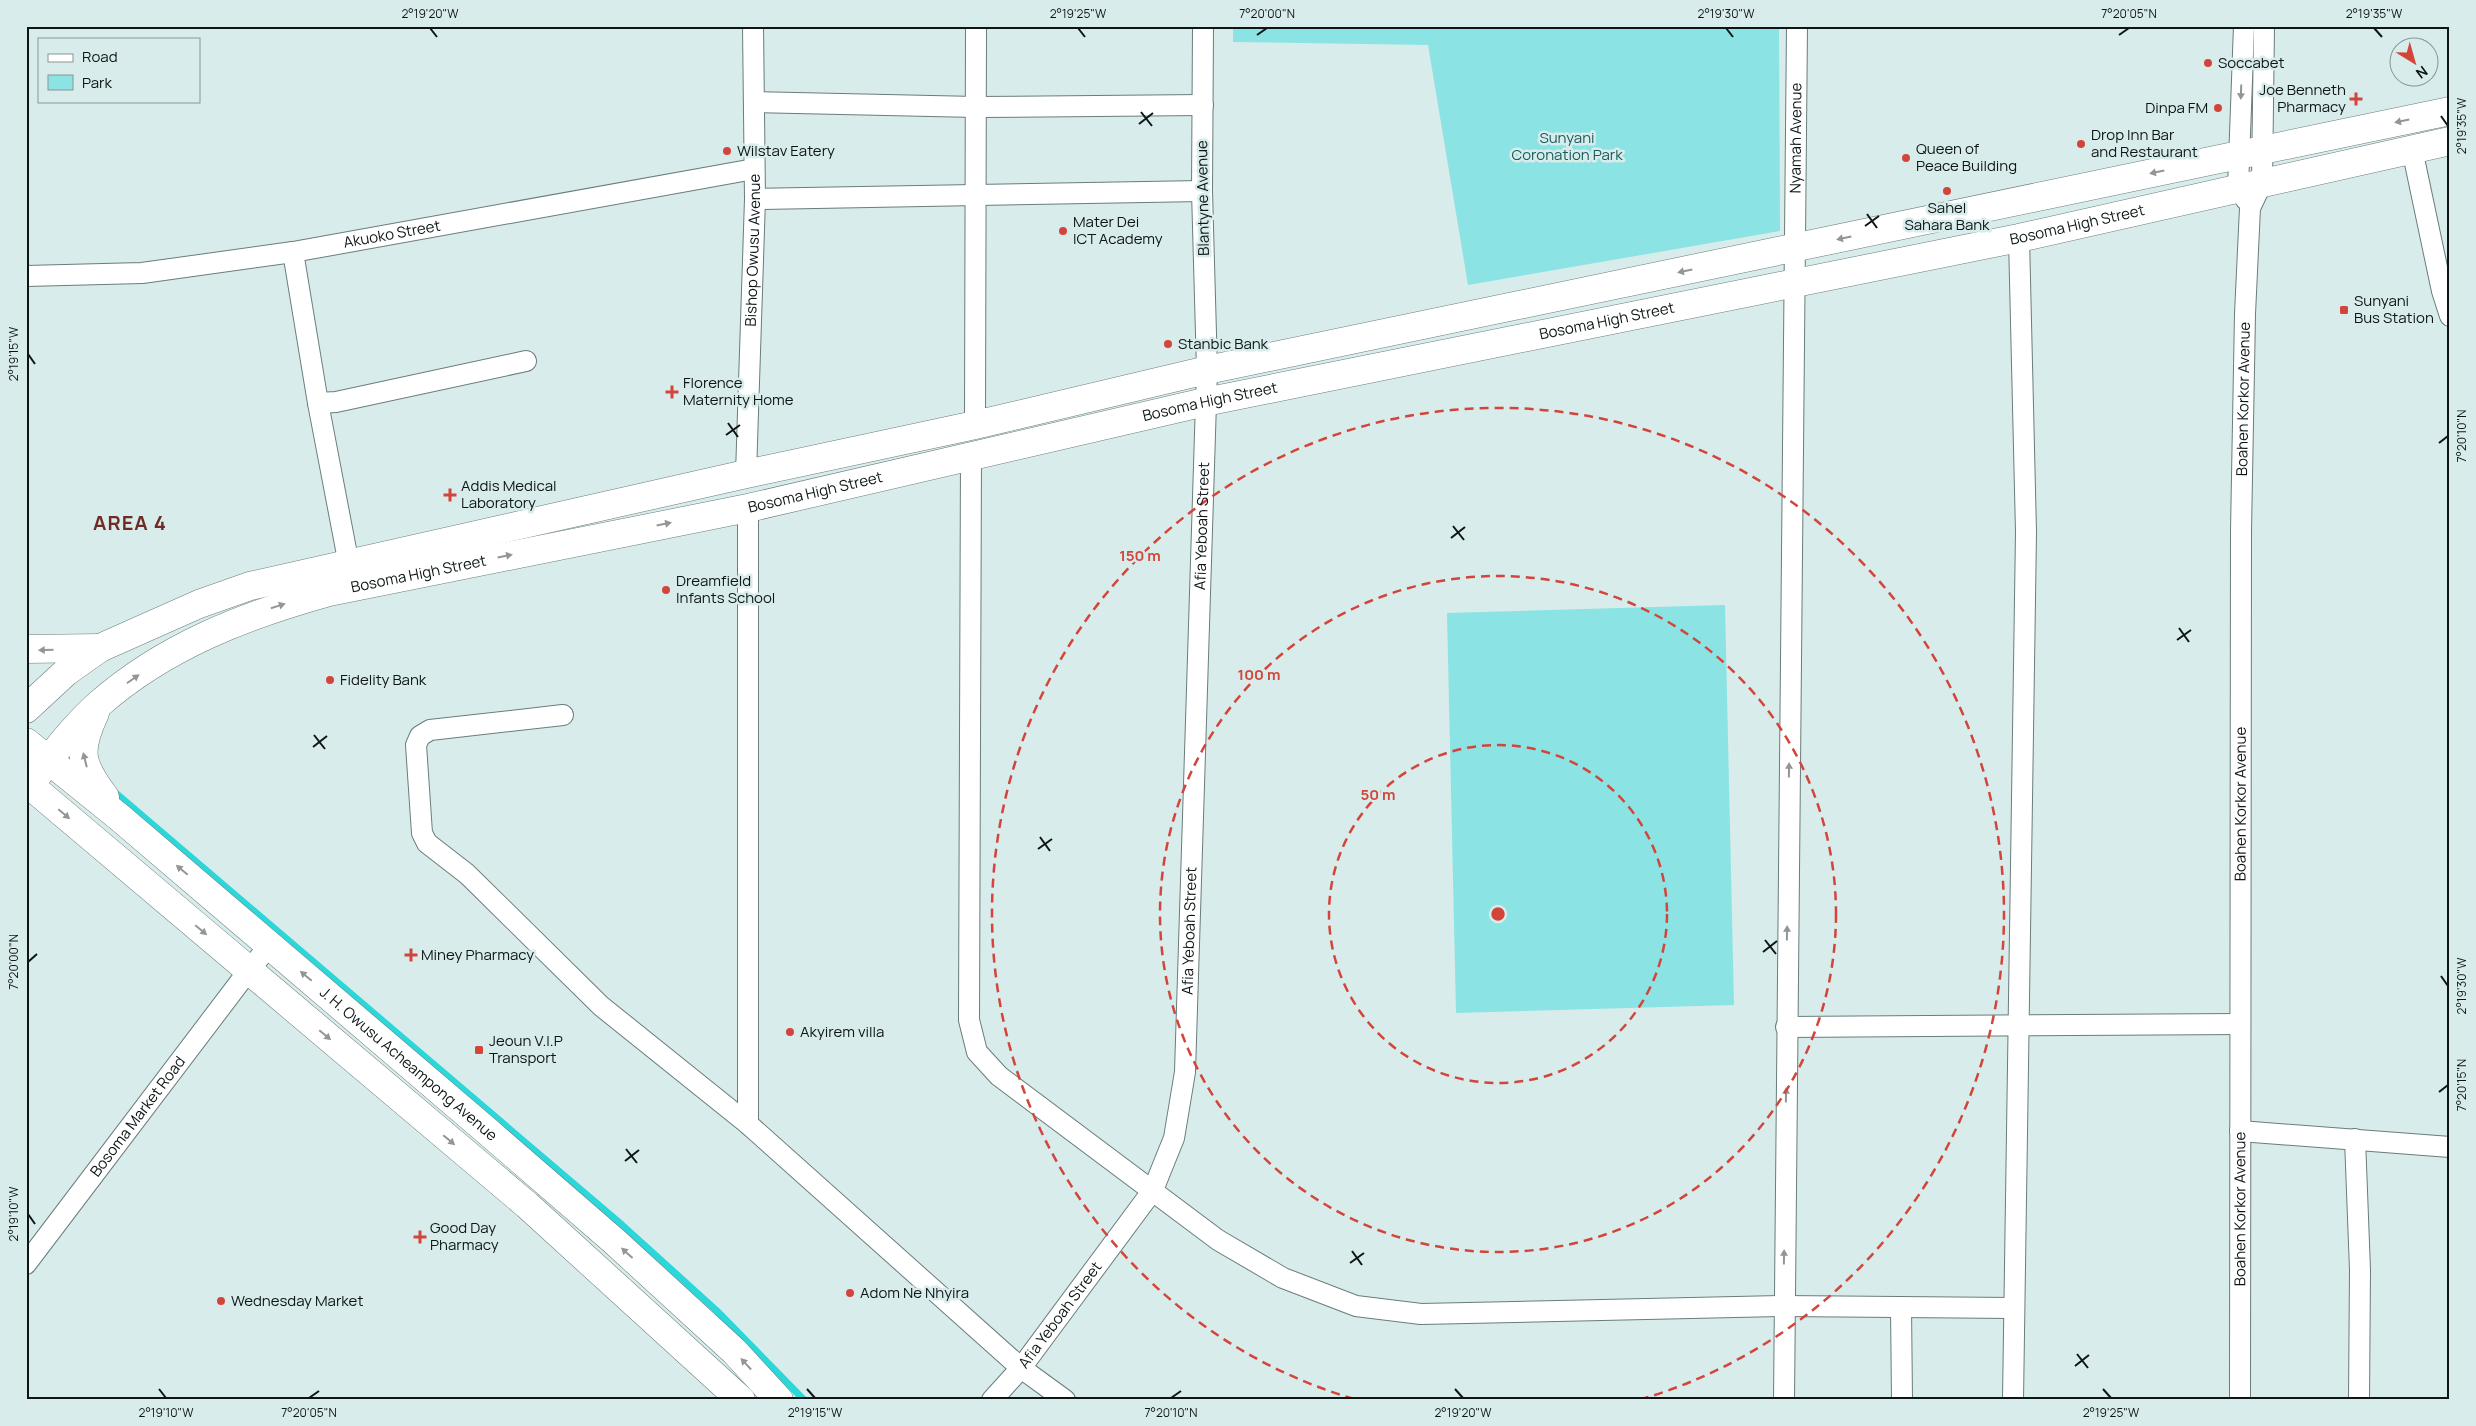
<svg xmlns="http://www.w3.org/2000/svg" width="2476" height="1426" viewBox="0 0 2476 1426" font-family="Manrope,sans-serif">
  <rect width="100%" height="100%" fill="#d8eceb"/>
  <!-- green -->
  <g fill="#8ce3e3">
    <path d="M 1233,26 L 1779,26 L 1780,231 L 1468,285 L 1428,45 L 1233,42 Z"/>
    <path d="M 1725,605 L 1734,1005 L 1456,1013 L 1447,613 Z"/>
  </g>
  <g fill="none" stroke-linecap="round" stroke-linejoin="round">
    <!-- stream -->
    <path stroke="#2bd7d8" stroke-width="7" d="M 112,790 L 622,1225 L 717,1311 L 804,1400"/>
    <defs>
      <g id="street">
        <path d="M 2244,26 L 2238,188 L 2246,200"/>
        <path d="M 754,102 L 976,107 L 1203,105"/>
        <path d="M 2412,149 L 2442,291 L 2450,316"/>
        <path d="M 755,199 L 1202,191"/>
        <path d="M 293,252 L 318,403 L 349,565"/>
        <path id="s1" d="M 26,276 L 142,273 L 293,252 L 754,169"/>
        <path d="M 318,403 L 336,402 L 526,361"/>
        <path d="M 975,425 L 976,26"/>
        <path d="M 971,455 L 969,1020 L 977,1052 L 999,1076 L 1218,1240 L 1283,1278 L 1356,1306 L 1421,1314 L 1783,1306 L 2013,1308"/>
        <path id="s2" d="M 746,474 L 755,199 L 753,26"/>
        <path d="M 748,508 L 748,1124"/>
        <path d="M 563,715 L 430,730 L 420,736 L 416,745 L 422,833 L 427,843 L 467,874 L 601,1006 L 748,1124 L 1021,1368 L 1065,1400"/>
        <path d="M 1786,1027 L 2240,1024"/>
        <path d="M 2240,1131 L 2450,1147"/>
        <path d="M 2355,1139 L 2360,1270 L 2359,1400"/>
        <path id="s3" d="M 26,1264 L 249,970 L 270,945"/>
        <path d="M 1901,1307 L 1902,1400"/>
        <path id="s4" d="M 992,1400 L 1021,1368 L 1153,1190 L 1174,1138 L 1185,1072 L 1207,370 L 1202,191 L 1203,26"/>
        <path id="s5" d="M 1784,1400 L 1797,26"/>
        <path d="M 2013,1400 L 2026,532 L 2019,238"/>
        <path id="s6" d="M 2240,1400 L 2241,531 L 2245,314 L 2250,208 L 2262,183 L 2264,26"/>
      </g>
      <g id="secondary">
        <path d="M 26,649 L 100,648"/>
        <path d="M 26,709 L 66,672 L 100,648 L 199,604 L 250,586 L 746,474 L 975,425 L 1207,370 L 2450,111"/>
        <path d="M 95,713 C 77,751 80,764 105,797"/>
        <path id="s7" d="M 26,742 L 119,817 L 487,1131 L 614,1241 L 734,1351 L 779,1400"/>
        <path d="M 26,782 L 527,1205 L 741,1400"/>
        <path id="s8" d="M 30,785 C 51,757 72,728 99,704 C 165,646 246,615 329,592 L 748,508 L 1205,402 L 2019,238 L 2450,141"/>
      </g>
    </defs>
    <!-- street casing -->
    <use href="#street" stroke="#6a7c7c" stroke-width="22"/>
    <!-- secondary casing -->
    <use href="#secondary" stroke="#6a7c7c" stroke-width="29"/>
    <!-- street -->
    <use href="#street" stroke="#fff" stroke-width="20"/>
    <!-- secondary -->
    <use href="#secondary" stroke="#fff" stroke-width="28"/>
  </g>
  <!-- one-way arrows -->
  <defs><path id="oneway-solid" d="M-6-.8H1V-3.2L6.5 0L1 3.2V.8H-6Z" transform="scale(1.25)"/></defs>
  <g fill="#939696">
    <use href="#oneway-solid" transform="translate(2241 92) rotate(92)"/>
    <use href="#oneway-solid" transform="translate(2402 121) rotate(168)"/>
    <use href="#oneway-solid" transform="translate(2157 172) rotate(168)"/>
    <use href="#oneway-solid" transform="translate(1844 238) rotate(168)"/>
    <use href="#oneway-solid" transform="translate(1685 271) rotate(168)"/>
    <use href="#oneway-solid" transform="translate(664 524) rotate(-11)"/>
    <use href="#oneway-solid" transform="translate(505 556) rotate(-11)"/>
    <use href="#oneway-solid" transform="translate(278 606) rotate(-18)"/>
    <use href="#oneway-solid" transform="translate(46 650) rotate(178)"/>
    <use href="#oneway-solid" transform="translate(133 679) rotate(-35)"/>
    <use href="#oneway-solid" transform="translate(85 760) rotate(-104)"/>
    <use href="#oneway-solid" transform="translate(1789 770) rotate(-89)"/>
    <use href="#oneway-solid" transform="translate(64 814) rotate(40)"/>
    <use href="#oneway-solid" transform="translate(182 870) rotate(-140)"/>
    <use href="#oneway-solid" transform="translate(201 930) rotate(40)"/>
    <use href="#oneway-solid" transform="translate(1787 933) rotate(-89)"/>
    <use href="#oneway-solid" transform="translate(306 976) rotate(-140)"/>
    <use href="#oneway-solid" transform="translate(325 1035) rotate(40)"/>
    <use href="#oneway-solid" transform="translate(1786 1095) rotate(-89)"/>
    <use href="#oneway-solid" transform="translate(449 1140) rotate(40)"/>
    <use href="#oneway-solid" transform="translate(627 1253) rotate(-138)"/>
    <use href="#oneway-solid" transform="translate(1784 1257) rotate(-89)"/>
    <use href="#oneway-solid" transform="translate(746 1364) rotate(-133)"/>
  </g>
  <!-- ticks -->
  <path fill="none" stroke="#0e1515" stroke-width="2" d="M 430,28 L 437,37M 1078,28 L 1085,37M 1726,28 L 1733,37M 2374,28 L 2382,37M 1257,35 L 1267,28M 2119,35 L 2129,28M 1141,112 L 1152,126M 2441,116 L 2448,126M 1139,124 L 1153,113M 1867,214 L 1877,228M 1865,226 L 1879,216M 28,354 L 35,364M 728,423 L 738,437M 726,435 L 740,425M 2439,443 L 2448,436M 1453,526 L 1464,540M 1451,538 L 1465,527M 2179,628 L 2189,642M 2177,640 L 2191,630M 314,735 L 325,749M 313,747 L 327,736M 1040,837 L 1050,851M 1038,849 L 1052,839M 1765,940 L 1776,954M 1763,952 L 1777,941M 28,962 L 37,954M 2441,976 L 2448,986M 2439,1092 L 2448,1085M 626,1149 L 637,1163M 625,1161 L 639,1150M 28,1214 L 35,1224M 1352,1251 L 1362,1265M 1350,1263 L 1364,1253M 2077,1354 L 2088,1368M 2075,1366 L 2089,1355M 159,1389 L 166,1398M 807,1389 L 815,1398M 1455,1389 L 1463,1398M 2103,1389 L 2111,1398M 309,1398 L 319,1391M 1171,1398 L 1181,1391"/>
  <!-- distance rings -->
  <g fill="none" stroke="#d3453a" stroke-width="2.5" stroke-dasharray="9 6">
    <circle cx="1498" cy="914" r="169"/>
    <circle cx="1498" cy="914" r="338"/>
    <path d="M1354 1399A506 506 0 1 1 1642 1399"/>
  </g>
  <!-- markers -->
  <g fill="#d3453a" stroke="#d8eceb" stroke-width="2">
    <circle cx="2208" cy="63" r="5"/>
    <path d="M2353.5 91.5h5v5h5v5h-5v5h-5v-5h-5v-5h5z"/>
    <circle cx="2218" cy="108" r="5"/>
    <circle cx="2081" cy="144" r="5"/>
    <circle cx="727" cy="151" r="5"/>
    <circle cx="1906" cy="158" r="5"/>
    <circle cx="1947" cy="191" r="5"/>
    <circle cx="1063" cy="231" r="5"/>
    <rect x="2339" y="305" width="10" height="10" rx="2.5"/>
    <circle cx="1168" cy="344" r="5"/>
    <path d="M669.5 384.5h5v5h5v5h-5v5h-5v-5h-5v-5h5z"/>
    <path d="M447.5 487.5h5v5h5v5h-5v5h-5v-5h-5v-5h5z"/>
    <circle cx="666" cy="590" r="5"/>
    <circle cx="330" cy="680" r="5"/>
    <path d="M408.5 947.5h5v5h5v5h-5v5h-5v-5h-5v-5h5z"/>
    <circle cx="790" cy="1032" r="5"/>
    <rect x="474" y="1045" width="10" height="10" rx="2.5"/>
    <path d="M417.5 1229.5h5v5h5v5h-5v5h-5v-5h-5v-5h5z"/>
    <circle cx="850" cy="1293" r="5"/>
    <circle cx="221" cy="1301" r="5"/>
  </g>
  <g text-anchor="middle" stroke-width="5" stroke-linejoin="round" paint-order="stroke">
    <!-- poi labels -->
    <g font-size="15" fill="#0e1515" stroke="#d8eceb" text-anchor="start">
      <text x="2218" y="68">Soccabet</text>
      <text x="2346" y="95" text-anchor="end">Joe Benneth<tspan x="2346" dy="17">Pharmacy</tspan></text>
      <text x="2208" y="113" text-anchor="end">Dinpa FM</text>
      <text x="2091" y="140">Drop Inn Bar<tspan x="2091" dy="17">and Restaurant</tspan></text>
      <text x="1916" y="154">Queen of<tspan x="1916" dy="17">Peace Building</tspan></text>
      <text x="737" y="156">Wilstav Eatery</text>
      <text x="1947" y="213" text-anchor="middle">Sahel<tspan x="1947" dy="17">Sahara Bank</tspan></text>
      <text x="1073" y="227">Mater Dei<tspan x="1073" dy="17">ICT Academy</tspan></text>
      <text x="2354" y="306">Sunyani<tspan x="2354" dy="17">Bus Station</tspan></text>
      <text x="1178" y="349">Stanbic Bank</text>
      <text x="683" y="388">Florence<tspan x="683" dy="17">Maternity Home</tspan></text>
      <text x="461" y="491">Addis Medical<tspan x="461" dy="17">Laboratory</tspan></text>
      <text x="676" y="586">Dreamfield<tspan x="676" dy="17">Infants School</tspan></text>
      <text x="340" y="685">Fidelity Bank</text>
      <text x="421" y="960">Miney Pharmacy</text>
      <text x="800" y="1037">Akyirem villa</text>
      <text x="489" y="1046">Jeoun V.I.P<tspan x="489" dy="17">Transport</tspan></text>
      <text x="430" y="1233">Good Day<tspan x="430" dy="17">Pharmacy</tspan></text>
      <text x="860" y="1298">Adom Ne Nhyira</text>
      <text x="231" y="1306">Wednesday Market</text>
    </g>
    <!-- street labels -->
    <g font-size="15" fill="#0e1515" stroke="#d8eceb">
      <text dy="5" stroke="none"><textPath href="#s5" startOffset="1262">Nyamah Avenue</textPath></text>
      <text transform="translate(1203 198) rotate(-91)" y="5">Blantyne Avenue</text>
      <text dy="5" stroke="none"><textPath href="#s8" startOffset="2151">Bosoma High Street</textPath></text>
      <text dy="5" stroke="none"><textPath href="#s1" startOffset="369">Akuoko Street</textPath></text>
      <text dy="5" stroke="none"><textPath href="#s2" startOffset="224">Bishop Owusu Avenue</textPath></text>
      <text dy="5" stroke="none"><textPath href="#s8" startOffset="1671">Bosoma High Street</textPath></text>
      <text dy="5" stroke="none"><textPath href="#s6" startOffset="1001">Boahen Korkor Avenue</textPath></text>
      <text dy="5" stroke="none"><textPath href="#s8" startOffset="1266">Bosoma High Street</textPath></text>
      <text dy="5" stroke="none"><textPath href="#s8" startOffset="861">Bosoma High Street</textPath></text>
      <text dy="5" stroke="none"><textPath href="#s4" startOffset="934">Afia Yeboah Street</textPath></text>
      <text dy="5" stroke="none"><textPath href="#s8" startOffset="456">Bosoma High Street</textPath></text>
      <text dy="5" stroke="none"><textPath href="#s6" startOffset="596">Boahen Korkor Avenue</textPath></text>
      <text dy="5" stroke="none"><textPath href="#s4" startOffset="529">Afia Yeboah Street</textPath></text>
      <text dy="5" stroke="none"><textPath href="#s7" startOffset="500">J. H. Owusu Acheampong Avenue</textPath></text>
      <text dy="5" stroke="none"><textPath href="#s3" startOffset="185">Bosoma Market Road</textPath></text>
      <text dy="5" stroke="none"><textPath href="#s6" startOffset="191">Boahen Korkor Avenue</textPath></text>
      <text dy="5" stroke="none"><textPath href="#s4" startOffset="109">Afia Yeboah Street</textPath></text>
    </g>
    <!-- park labels -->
    <g font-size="15" fill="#195b5b" stroke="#d8eceb">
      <text x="1567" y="143">Sunyani<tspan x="1567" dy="17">Coronation Park</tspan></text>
    </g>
    <!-- district labels -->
    <g font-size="20" font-weight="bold" letter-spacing="1" fill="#702b24" stroke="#d8eceb">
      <text x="130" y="530">AREA 4</text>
    </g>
  </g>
  <circle cx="1498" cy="914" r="8" fill="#d3453a" stroke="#d8eceb" stroke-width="2.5"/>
  <g font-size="15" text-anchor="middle" font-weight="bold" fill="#d3453a" stroke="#d8eceb" stroke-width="5" stroke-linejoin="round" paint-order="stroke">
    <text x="1140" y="561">150 m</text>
    <text x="1259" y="680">100 m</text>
    <text x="1378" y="800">50 m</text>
  </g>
  <!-- border -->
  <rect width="2476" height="1426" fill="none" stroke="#d8eceb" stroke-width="55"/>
  <!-- legend -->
  <rect x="38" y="38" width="162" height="65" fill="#d8eceb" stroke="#879695"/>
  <rect x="48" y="54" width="25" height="8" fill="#ffffff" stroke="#879695"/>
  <text x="82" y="62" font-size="15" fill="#0e1515">Road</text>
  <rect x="48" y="75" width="25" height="15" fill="#8ce3e3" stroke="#879695"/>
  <text x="82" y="88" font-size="15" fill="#0e1515">Park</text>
  <!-- north arrow -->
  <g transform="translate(2414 62) rotate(143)"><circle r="24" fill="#d8eceb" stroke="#879695"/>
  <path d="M0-4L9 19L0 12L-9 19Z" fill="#d3453a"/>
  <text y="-8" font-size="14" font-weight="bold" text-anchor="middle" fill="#0e1515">N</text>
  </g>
  <rect x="28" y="28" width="2420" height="1370" fill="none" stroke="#0e1515" stroke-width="2"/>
  <g font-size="12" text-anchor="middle" fill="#0e1515">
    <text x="430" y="18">2°19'20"W</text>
    <text x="1078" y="18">2°19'25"W</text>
    <text x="1267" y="18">7°20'00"N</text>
    <text x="1726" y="18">2°19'30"W</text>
    <text x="2129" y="18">7°20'05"N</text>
    <text x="2374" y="18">2°19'35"W</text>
    <text transform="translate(2462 126) rotate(-90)" y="4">2°19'35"W</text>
    <text transform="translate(14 354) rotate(-90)" y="4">2°19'15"W</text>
    <text transform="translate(2462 436) rotate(-90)" y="4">7°20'10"N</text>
    <text transform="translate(14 962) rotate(-90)" y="4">7°20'00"N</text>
    <text transform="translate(2462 986) rotate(-90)" y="4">2°19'30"W</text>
    <text transform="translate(2462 1085) rotate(-90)" y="4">7°20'15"N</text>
    <text transform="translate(14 1214) rotate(-90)" y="4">2°19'10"W</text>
    <text x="166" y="1417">2°19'10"W</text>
    <text x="309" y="1417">7°20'05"N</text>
    <text x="815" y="1417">2°19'15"W</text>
    <text x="1171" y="1417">7°20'10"N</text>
    <text x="1463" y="1417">2°19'20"W</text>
    <text x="2111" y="1417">2°19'25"W</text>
  </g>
</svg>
